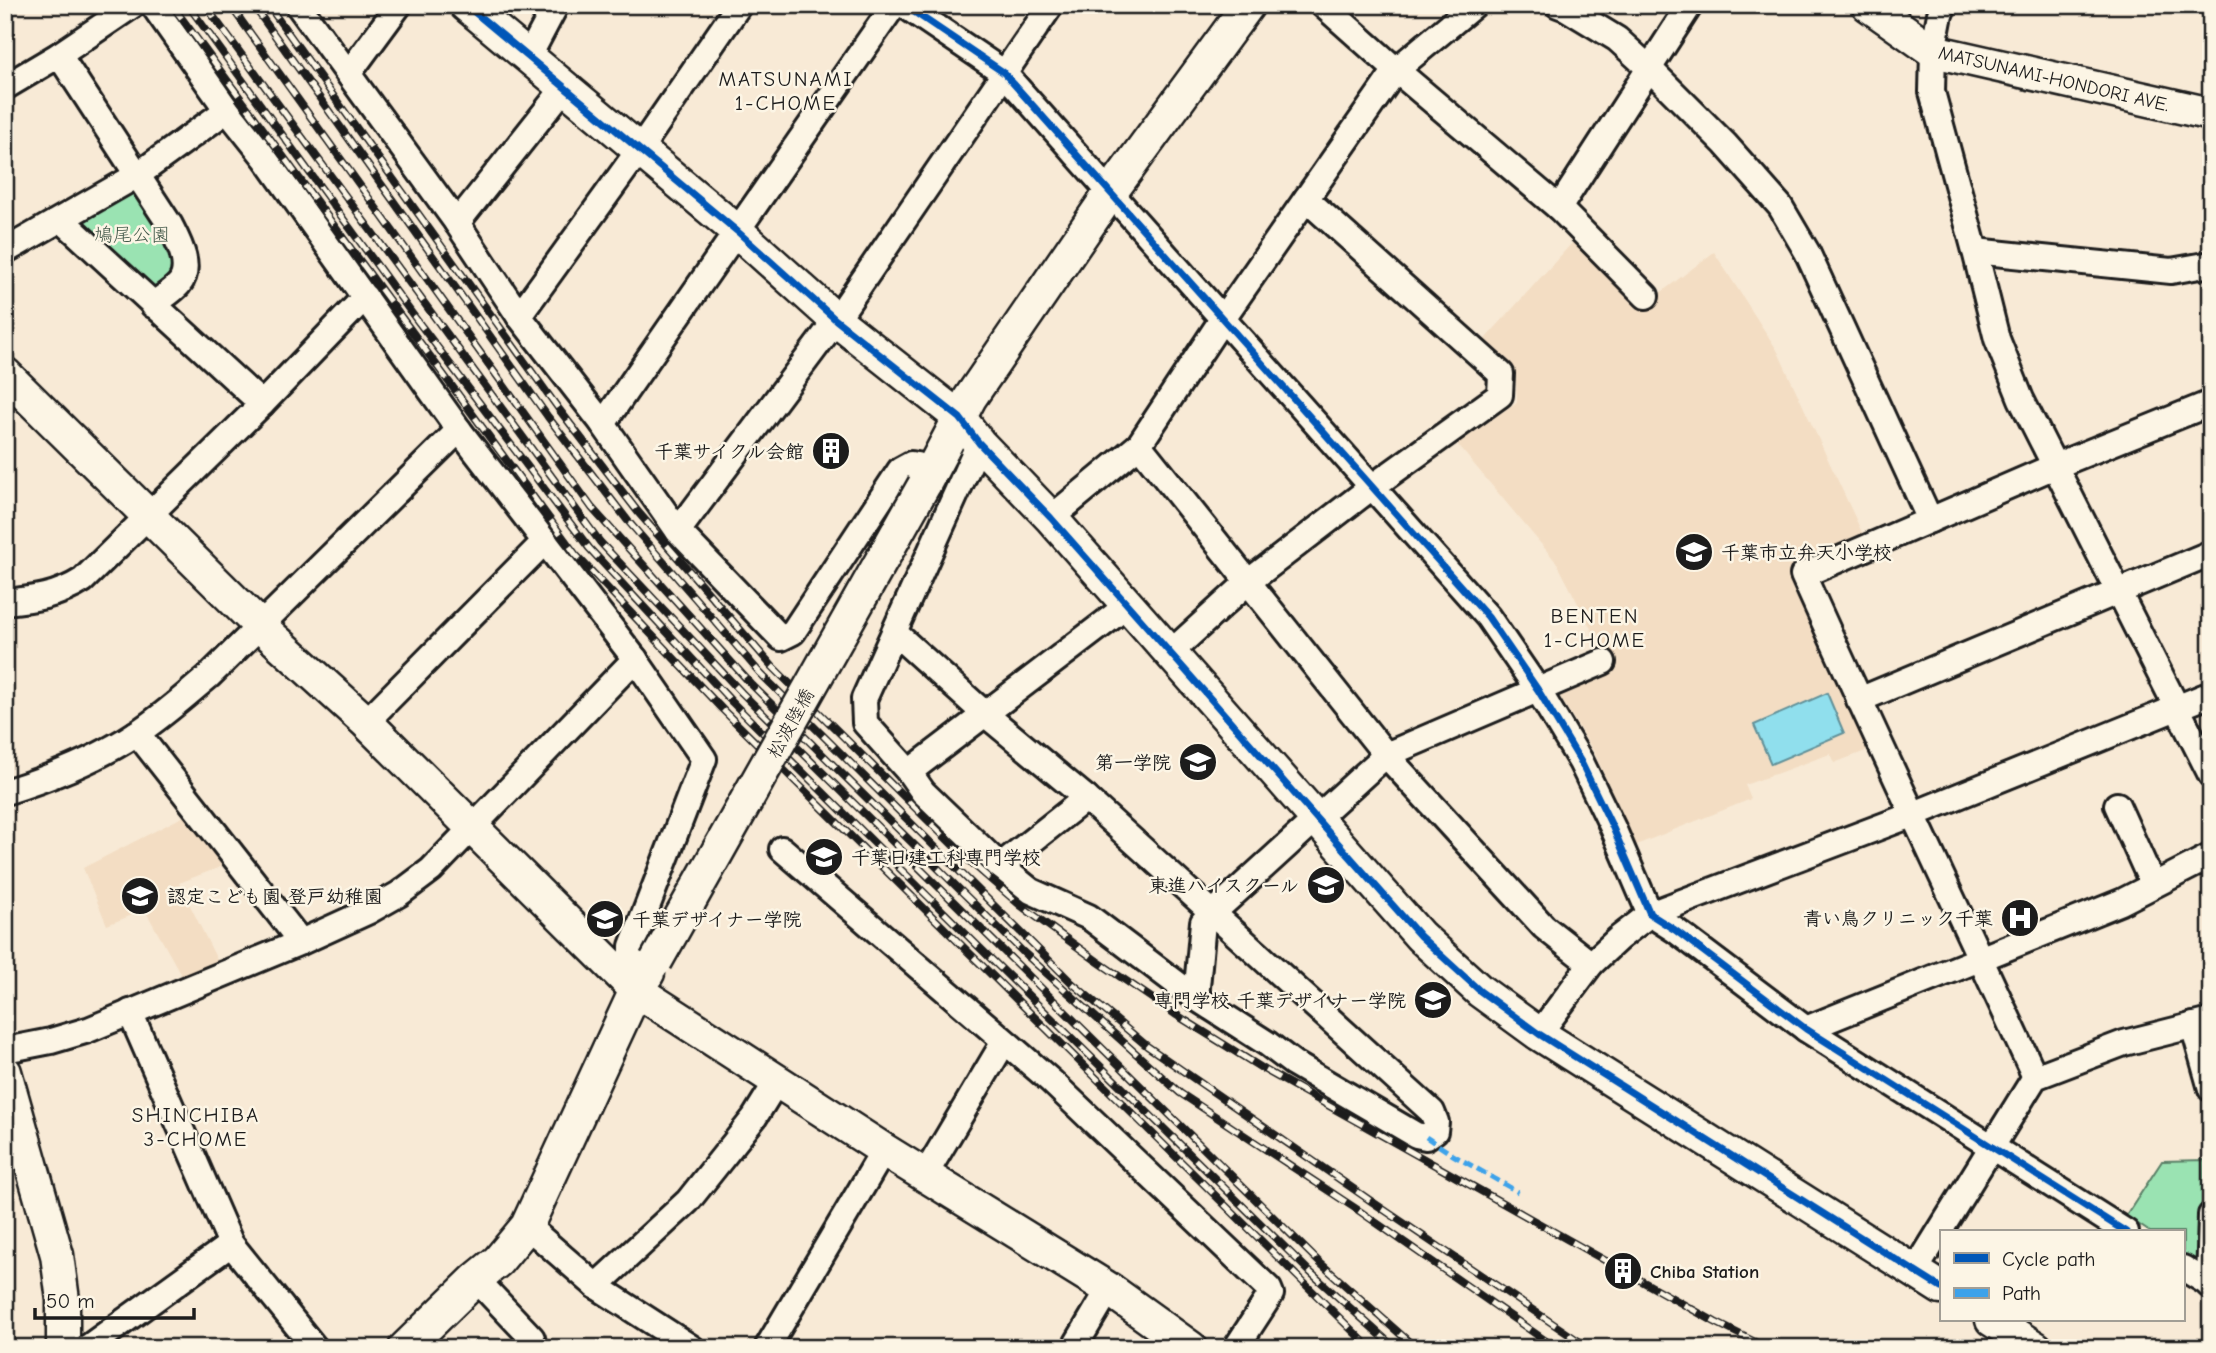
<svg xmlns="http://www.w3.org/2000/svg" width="2216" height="1353" viewBox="0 0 2216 1353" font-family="'Comic Neue','Klee One',sans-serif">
  <rect width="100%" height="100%" fill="#f8ead6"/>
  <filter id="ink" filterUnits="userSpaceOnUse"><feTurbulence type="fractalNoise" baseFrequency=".0143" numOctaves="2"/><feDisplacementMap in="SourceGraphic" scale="14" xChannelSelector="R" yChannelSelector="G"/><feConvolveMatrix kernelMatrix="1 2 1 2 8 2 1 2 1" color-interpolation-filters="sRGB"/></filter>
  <g filter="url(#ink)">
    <!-- built -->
    <g fill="#f3ddc3">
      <path d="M 1572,243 L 1583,243 L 1642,307 L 1714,252 L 1777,350 L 1866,541 L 1795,571 L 1871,749 L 1834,763 L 1830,754 L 1745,785 L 1751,799 L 1636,845 L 1594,752 L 1546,674 L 1601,648 L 1557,563 L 1457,444 L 1517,402 L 1516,377 L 1484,350 L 1485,339 Z"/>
      <path d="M 192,812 L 228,864 L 179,883 L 219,964 L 184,980 L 145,910 L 107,925 L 83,868 Z"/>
    </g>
    <!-- green -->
    <g fill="#9ae3b2" stroke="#5b8067" stroke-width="2">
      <path d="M 125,190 L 140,190 L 180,265 L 156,293 L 80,226 L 81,216 Z"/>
      <path d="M 2205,1160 L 2203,1255 L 2191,1261 L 2183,1255 L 2183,1232 L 2150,1232 L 2126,1216 L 2162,1161 Z"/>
    </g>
    <!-- water -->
    <path fill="#90dfed" stroke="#629199" stroke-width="2" d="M 1827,693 L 1844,733 L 1771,764 L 1754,725 Z"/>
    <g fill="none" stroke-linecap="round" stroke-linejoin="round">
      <defs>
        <g id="minor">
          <path d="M 153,5 L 227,110 L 266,159 L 459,430 L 635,659 L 704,759 L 632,946 L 632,967 L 636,990"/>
          <path d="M 298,5 L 457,223 L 519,316 L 603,424 L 678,531 L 781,638 L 793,632 L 900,470 L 911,464 L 933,468"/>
          <path d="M 904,5 L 1003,72 L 1488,617 L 1538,690 L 1581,762 L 1613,828 L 1650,914 L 1675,930 L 1806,1029 L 2126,1232"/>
          <path d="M 1323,5 L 1396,70 L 1559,208 L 1646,296"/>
          <path d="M 1558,5 L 1566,8 L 1617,39 L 1650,69 L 1725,144 L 1780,206 L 1807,252 L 1930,520"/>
          <path d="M 1944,5 L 1940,14 L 1933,51 L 1932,92 L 1975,251 L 1997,339 L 2021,399 L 2211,775"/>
          <path d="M 59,55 L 170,225 C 178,241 193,267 179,284 C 172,292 161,298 153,305"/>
          <path d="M 528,58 L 556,5"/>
          <path d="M 349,73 L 399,5"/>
          <path d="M 5,87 L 59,55 L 133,5"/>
          <path d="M 1559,208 L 1690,5"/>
          <path d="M 62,220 L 262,404"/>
          <path d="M 457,223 L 564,88"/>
          <path d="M 5,251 L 136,176 L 227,110"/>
          <path d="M 1975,251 L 2171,271 L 2211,264"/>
          <path d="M 519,316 L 639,150 L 739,5"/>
          <path d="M 603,424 L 894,5"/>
          <path d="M 1139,445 L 1386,755 L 1544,927 L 1591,964"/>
          <path d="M 1051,518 L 1139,445 L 1223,318 L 1396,70 L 1474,5"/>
          <path d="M 678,531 L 836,320 L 1051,5"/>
          <path d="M 5,602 C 34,599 58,596 83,580 L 262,404 L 365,297"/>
          <path d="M 895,633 L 985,714 L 1086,798 L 1432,1112 L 1436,1122 L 1435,1131 L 1426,1137 L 1416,1135 L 1293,1063 L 1268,1044 L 1196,998 L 1089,917 L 1031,891 L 1000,866 L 923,792 L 909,772 L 865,723 L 864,699 L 979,443"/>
          <path d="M 1170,653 L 1248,582 L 1372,487 L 1500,395 L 1501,374 L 1306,199"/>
          <path d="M 1859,700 L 2211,553"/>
          <path d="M 366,722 L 545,541"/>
          <path d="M 137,733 L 301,942"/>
          <path d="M 909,772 L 1128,605"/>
          <path d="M 5,792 C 50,778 98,759 137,733 C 163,716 186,695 209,676 L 459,430"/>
          <path d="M 2117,805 L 2153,885"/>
          <path d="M 782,849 L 1051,1081 L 1269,1289 L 1271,1294 L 1236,1348"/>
          <path d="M 1000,866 L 1086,798"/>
          <path d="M 1196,998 L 1203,922 L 1386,755 L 1603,662"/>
          <path d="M 130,1012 L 231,1244 L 315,1348"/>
          <path d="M 2193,1025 L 2211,1089"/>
          <path d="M 1806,1029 L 2121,902 L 2211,856"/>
          <path d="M 1539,1034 L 1591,964 L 1619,938 L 1650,914 L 1914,814 L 2211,694"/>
          <path d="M 5,1050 L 51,1041 L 88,1030 L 301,942 L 369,911 L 399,894 L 431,870 L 635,659"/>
          <path d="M 2035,1077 C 1958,909 1878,743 1803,575 L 2055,466 L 2211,403"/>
          <path d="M 925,1175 L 1004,1042"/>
          <path d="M 527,1226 L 596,1286 L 692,1348"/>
          <path d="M 2183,1268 L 2211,1285"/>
          <path d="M 1915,1271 L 2035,1077 L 2124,1043 L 2211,1021"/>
          <path d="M 476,1279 L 532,1338 L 534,1348"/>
          <path d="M 2209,1285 L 2211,1215"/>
          <path d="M 596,1286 L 688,1201 L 754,1118 L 777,1081"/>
          <path d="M 87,1348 L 231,1244"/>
          <path d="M 767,1348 L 884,1150"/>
          <path d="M 1074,1348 L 1109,1289"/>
        </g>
        <g id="tertiary">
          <path d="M 466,5 L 738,232 L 836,320 L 960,418 L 979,443 L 1051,518 L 1420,936 L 1480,991 L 1539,1034 L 1941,1288"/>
          <path d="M 1868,5 L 1933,51 L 2211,114"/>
          <path d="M 5,374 L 259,625 L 366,722 L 636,990 L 884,1150 L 1109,1289 L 1191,1348"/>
          <path d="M 924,485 L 970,398 L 1111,192 L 1248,5"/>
          <path d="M 5,1072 L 57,1255 L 63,1300 L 63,1348"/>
          <path d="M 1992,1320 L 2036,1348"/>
          <path d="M 405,1348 L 476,1279 L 498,1261 L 527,1226 L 636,990 L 648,973"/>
        </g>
      </defs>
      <!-- minor casing -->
      <use href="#minor" stroke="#1c1c1c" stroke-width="30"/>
      <!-- tertiary casing -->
      <use href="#tertiary" stroke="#1c1c1c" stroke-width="37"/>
      <!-- minor -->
      <use href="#minor" stroke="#fcf5e5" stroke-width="24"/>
      <!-- tertiary -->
      <use href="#tertiary" stroke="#fcf5e5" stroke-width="32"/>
      <defs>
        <g id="rail">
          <path d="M 172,5 L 576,555 L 722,709 L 1370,1348"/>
          <path d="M 188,5 L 413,315 L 589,548 L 732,702 L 976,944 L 1310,1272 L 1395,1348"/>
          <path d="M 205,5 L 600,542 L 742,693 L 1319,1262 L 1416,1348"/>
          <path d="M 230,5 L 592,508 L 751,684 L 1023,952 L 1180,1093 L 1358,1210 L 1556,1348"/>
          <path d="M 253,5 L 548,417 L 628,521 L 760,673 L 1072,983 L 1147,1046 L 1371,1201 L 1589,1348"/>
          <path d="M 268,5 L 558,408 L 638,512 L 772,666 L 966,858 L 1020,905 L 1097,961 L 1175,1014 L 1265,1070 L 1715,1322 L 1767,1348"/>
        </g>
      </defs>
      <!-- rail casing -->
      <use href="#rail" stroke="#1c1c1c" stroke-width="8"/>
      <!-- rail -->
      <use href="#rail" stroke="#fcf5e5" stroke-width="5" stroke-dasharray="16" stroke-linecap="butt"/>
      <defs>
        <path id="tertiary-bridge" d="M 656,961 L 924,485"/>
      </defs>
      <!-- tertiary-bridge casing -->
      <use href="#tertiary-bridge" stroke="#1c1c1c" stroke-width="37" stroke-linecap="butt"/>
      <!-- tertiary-bridge -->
      <use href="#tertiary-bridge" stroke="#fcf5e5" stroke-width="32"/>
      <!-- quiet -->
      <path stroke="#3da2ea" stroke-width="5" stroke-dasharray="10 5" stroke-linecap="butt" d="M 1426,1137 L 1453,1155 L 1518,1192"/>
      <defs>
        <g id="cycleway">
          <path d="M 466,5 L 738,232 L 836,320 L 960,418 L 979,443 L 1051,518 L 1420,936 L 1480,991 L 1539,1034 L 1941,1288"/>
          <path d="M 904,5 L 1003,72 L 1488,617 L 1538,690 L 1581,762 L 1613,828 L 1650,914 L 1675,930 L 1806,1029 L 2126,1232"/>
        </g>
      </defs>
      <!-- cycleway casing -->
      <use href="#cycleway" stroke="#fcf5e5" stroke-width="11"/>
      <!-- cycleway -->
      <use href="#cycleway" stroke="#0057b8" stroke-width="7"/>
    </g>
  </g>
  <!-- icons -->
  <defs>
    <symbol id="building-disc" viewBox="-11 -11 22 22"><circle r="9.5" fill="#1c1c1c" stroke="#fcf5e5"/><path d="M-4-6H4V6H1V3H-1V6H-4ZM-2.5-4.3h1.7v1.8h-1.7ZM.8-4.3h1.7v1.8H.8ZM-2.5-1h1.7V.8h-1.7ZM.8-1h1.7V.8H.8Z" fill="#fff"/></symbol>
    <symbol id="school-disc" viewBox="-11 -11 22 22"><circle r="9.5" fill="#1c1c1c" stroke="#fcf5e5"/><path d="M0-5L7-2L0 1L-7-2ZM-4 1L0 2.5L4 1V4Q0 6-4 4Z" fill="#fff"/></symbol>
    <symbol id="hospital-disc" viewBox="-11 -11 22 22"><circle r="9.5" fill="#1c1c1c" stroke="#fcf5e5"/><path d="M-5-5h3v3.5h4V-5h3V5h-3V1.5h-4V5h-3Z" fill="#fff"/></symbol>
    <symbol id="university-disc" viewBox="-11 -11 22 22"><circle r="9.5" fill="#1c1c1c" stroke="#fcf5e5"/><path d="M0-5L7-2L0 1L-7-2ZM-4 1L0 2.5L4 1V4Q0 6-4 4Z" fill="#fff"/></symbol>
  </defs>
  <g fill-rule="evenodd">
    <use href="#building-disc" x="809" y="429" width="44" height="44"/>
    <use href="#school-disc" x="1672" y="530" width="44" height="44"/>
    <use href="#school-disc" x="1176" y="740" width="44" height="44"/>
    <use href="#school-disc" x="802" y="835" width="44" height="44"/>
    <use href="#school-disc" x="1304" y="863" width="44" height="44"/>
    <use href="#school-disc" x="118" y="874" width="44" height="44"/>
    <use href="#hospital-disc" x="1998" y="896" width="44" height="44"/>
    <use href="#university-disc" x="583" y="897" width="44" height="44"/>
    <use href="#university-disc" x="1411" y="978" width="44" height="44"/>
    <use href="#building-disc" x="1601" y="1249" width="44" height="44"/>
  </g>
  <g text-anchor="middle" stroke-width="5" stroke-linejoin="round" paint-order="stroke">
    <!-- street labels -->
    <g font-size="19" fill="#1c1c1c" stroke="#fcf5e5">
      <text transform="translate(2054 78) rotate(13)" y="7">MATSUNAMI-HONDORI AVE.</text>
      <text transform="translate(790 723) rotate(-61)" y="7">松波陸橋</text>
    </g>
    <!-- park labels -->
    <g font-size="19" fill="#425849" stroke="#fcf5e5">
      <text x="132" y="241">鳩尾公園</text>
    </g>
    <!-- poi labels -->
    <g font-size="19" font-weight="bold" fill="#1c1c1c" stroke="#fcf5e5" text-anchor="end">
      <text x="804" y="458">千葉サイクル会館</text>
      <text x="1721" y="559" text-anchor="start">千葉市立弁天小学校</text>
      <text x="1171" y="769">第一学院</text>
      <text x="851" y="864" text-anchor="start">千葉日建工科専門学校</text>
      <text x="1299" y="892">東進ハイスクール</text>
      <text x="167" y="903" text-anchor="start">認定こども園 登戸幼稚園</text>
      <text x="1993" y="925">青い鳥クリニック千葉</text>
      <text x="632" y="926" text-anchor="start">千葉デザイナー学院</text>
      <text x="1406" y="1007">専門学校 千葉デザイナー学院</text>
      <text x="1650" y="1278" text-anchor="start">Chiba Station</text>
    </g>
    <!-- neighbourhood labels -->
    <g font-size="21" letter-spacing="2" fill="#1c1c1c" stroke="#fcf5e5">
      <text x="786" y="86">MATSUNAMI<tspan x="786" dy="24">1-CHOME</tspan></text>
      <text x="1595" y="623">BENTEN<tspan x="1595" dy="24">1-CHOME</tspan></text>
      <text x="196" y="1122">SHINCHIBA<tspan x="196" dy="24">3-CHOME</tspan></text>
    </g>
  </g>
  <!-- margin -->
  <rect width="2216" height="1353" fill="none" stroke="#fcf5e5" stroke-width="28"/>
  <rect x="14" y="14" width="2188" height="1325" fill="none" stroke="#1c1c1c" stroke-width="2.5" filter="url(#ink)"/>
  <!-- legend -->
  <rect x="1940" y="1230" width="245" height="91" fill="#fcf5e5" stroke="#a29e95" stroke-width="2"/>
  <rect x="1954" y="1253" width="35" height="10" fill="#0057b8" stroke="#a29e95" stroke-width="2"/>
  <text x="2002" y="1266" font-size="21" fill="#1c1c1c">Cycle path</text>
  <rect x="1954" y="1288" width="35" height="10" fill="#3da2ea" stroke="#a29e95" stroke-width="2"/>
  <text x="2002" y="1300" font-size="21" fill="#1c1c1c">Path</text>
  <!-- scale -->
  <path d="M35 1308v10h159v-10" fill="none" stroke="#1c1c1c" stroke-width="3.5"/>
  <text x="46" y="1308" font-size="21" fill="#1c1c1c" stroke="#fcf5e5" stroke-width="5" paint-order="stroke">50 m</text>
</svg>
